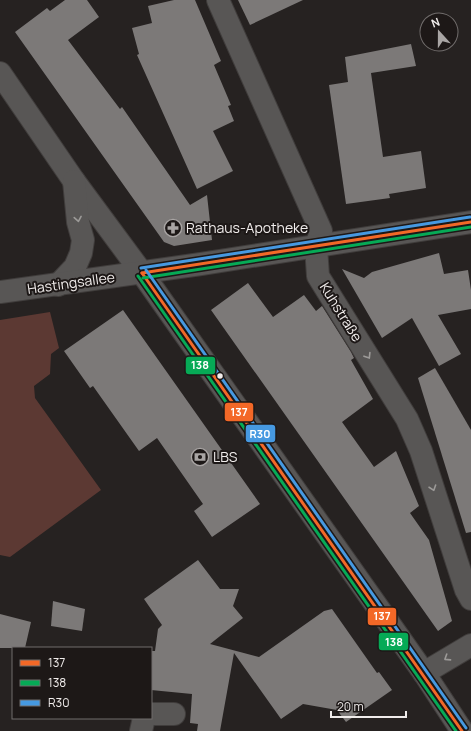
<svg xmlns="http://www.w3.org/2000/svg" width="471" height="731" viewBox="0 0 471 731" font-family="Manrope,sans-serif">
  <rect width="100%" height="100%" fill="#262221"/>
  <!-- green -->
  <path fill="#5c3933" d="M 50,312 L 59,348 L 51,354 L 50,374 L 34,386 L 35,398 L 101,490 L 10,557 L 0,555 L 0,320 Z"/>
  <!-- building -->
  <g fill="#7c7978">
    <path d="M 65,0 L 87,0 L 99,17 L 68,40 L 120,109 L 122,107 L 190,205 L 207,195 L 212,240 L 174,246 L 164,242 L 15,32 L 47,8 L 50,11 Z"/>
    <path d="M 174,0 L 195,0 L 221,61 L 214,65 L 231,105 L 228,106 L 234,121 L 213,131 L 233,171 L 197,189 L 137,55 L 139,54 L 132,28 L 152,23 L 148,6 Z"/>
    <path d="M 238,0 L 303,0 L 250,25 Z"/>
    <path d="M 411,44 L 416,66 L 371,73 L 383,157 L 421,151 L 426,188 L 389,194 L 390,198 L 346,204 L 329,85 L 348,82 L 345,57 Z"/>
    <path d="M 439,253 L 444,274 L 468,270 L 471,290 L 471,309 L 438,315 L 461,354 L 439,366 L 412,318 L 382,338 L 342,269 L 364,278 L 372,272 Z"/>
    <path d="M 248,283 L 273,317 L 304,295 L 316,311 L 322,306 L 351,352 L 354,358 L 351,360 L 373,399 L 342,422 L 374,467 L 396,451 L 419,506 L 410,513 L 429,540 L 452,621 L 438,631 L 211,310 Z"/>
    <path d="M 123,310 L 260,504 L 212,537 L 194,511 L 203,504 L 157,438 L 139,451 L 93,386 L 90,388 L 64,351 Z"/>
    <path d="M 435,368 L 471,430 L 471,532 L 466,533 L 418,378 Z"/>
    <path d="M 198,560 L 220,589 L 239,589 L 233,606 L 243,618 L 210,644 L 259,657 L 324,611 L 332,609 L 377,673 L 379,672 L 392,690 L 346,722 L 337,710 L 303,704 L 281,719 L 234,653 L 220,731 L 197,731 L 198,724 L 190,723 L 192,694 L 151,690 L 151,651 L 155,651 L 158,629 L 162,625 L 144,599 Z"/>
    <path d="M 53,601 L 85,609 L 82,631 L 51,626 Z"/>
    <path d="M 0,614 L 31,622 L 25,648 L 0,648 Z"/>
  </g>
  <g fill="none" stroke-linecap="round" stroke-linejoin="round">
    <defs>
      <g id="minor">
        <path d="M 218,0 L 321,231 L 316,247 L 318,276 L 407,419 L 421,451 L 466,590 L 471,599"/>
        <path d="M 0,73 L 74,181 L 142,273 L 424,673 L 462,731"/>
        <path d="M 58,285 L 75,267 L 81,253 L 83,240 L 78,222 L 74,181"/>
        <path d="M 0,292 L 201,264 L 471,222"/>
        <path d="M 424,673 L 471,645"/>
        <path d="M 151,714 L 174,714"/>
        <path d="M 141,731 L 144,718"/>
      </g>
    </defs>
    <!-- minor casing -->
    <use href="#minor" stroke="#403d3c" stroke-width="24"/>
    <!-- minor -->
    <use href="#minor" stroke="#585655" stroke-width="22"/>
    <defs>
      <g id="bus-1">
        <path d="M 142,273 L 462,731"/>
        <path d="M 142,273 L 471,222"/>
      </g>
      <g id="bus-2">
        <path d="M 138,276 L 456,731"/>
        <path d="M 143,278 L 471,227"/>
      </g>
      <g id="bus-3">
        <path d="M 141,268 L 470,217"/>
        <path d="M 146,270 L 466,728"/>
      </g>
    </defs>
    <!-- bus-1 casing -->
    <use href="#bus-1" stroke="#1d1817" stroke-width="6"/>
    <!-- bus-2 casing -->
    <use href="#bus-2" stroke="#1d1817" stroke-width="6"/>
    <!-- bus-3 casing -->
    <use href="#bus-3" stroke="#1d1817" stroke-width="6"/>
    <!-- bus-1 -->
    <use href="#bus-1" stroke="#f36827" stroke-width="3"/>
    <!-- bus-2 -->
    <use href="#bus-2" stroke="#06aa56" stroke-width="3"/>
    <!-- bus-3 -->
    <use href="#bus-3" stroke="#4699e1" stroke-width="3"/>
  </g>
  <!-- one-way arrows -->
  <defs><path id="oneway-chevron" d="M-2-3.5L2.5 0L-2 3.5" fill="none" stroke-width="1.6" stroke-linecap="round" stroke-linejoin="round"/></defs>
  <g stroke="#9c9a98">
    <use href="#oneway-chevron" transform="translate(78 219) rotate(80)"/>
    <use href="#oneway-chevron" transform="translate(368 356) rotate(58)"/>
    <use href="#oneway-chevron" transform="translate(433 488) rotate(71)"/>
    <use href="#oneway-chevron" transform="translate(447 658) rotate(147)"/>
  </g>
  <!-- icons -->
  <defs>
    <symbol id="pharmacy-ring" viewBox="-11 -11 22 22"><circle r="9.5" fill="#1d1817" stroke="#a9a5a4" stroke-width="1.5"/><path d="M-2-6h4v4h4v4h-4v4h-4v-4h-4v-4h4Z" fill="#a9a5a4"/></symbol>
    <symbol id="bank-ring" viewBox="-11 -11 22 22"><circle r="9.5" fill="#1d1817" stroke="#a9a5a4" stroke-width="1.5"/><path d="M-6-4H6V4H-6ZM0-2.3a2.3 2.3 0 1 0 0 4.6a2.3 2.3 0 1 0 0-4.6Z" fill="#a9a5a4"/></symbol>
  </defs>
  <g fill-rule="evenodd">
    <use href="#pharmacy-ring" x="163" y="218" width="20" height="20"/>
    <use href="#bank-ring" x="190" y="447" width="20" height="20"/>
  </g>
  <!-- markers -->
  <circle fill="#f0eceb" stroke="#1d1817" stroke-width="1.5" cx="220" cy="376" r="3.5"/>
  <g text-anchor="middle" stroke-width="4" stroke-linejoin="round" paint-order="stroke">
    <!-- poi labels -->
    <g font-size="14" fill="#f0eceb" stroke="#1d1817" text-anchor="start">
      <text x="186" y="233">Rathaus-Apotheke</text>
      <text x="213" y="462">LBS</text>
    </g>
    <!-- street labels -->
    <g font-size="14" fill="#f0eceb" stroke="#1d1817">
      <text transform="translate(71 283) rotate(-8)" y="5">Hastingsallee</text>
      <text transform="translate(341 312) rotate(58)" y="5">Kuhstraße</text>
    </g>
  </g>
  <g stroke="#1d1817" stroke-width="1.5">
    <rect x="185" y="356" width="31" height="19" rx="4" fill="#06aa56"/>
    <rect x="224" y="402" width="30" height="20" rx="4" fill="#f36827"/>
    <rect x="245" y="424" width="31" height="19" rx="4" fill="#4699e1"/>
    <rect x="367" y="607" width="30" height="19" rx="4" fill="#f36827"/>
    <rect x="378" y="632" width="31" height="19" rx="4" fill="#06aa56"/>
  </g>
  <g font-size="11" text-anchor="middle" font-weight="bold" fill="#fff">
    <text x="200" y="369">138</text>
    <text x="239" y="416">137</text>
    <text x="260" y="438">R30</text>
    <text x="382" y="620">137</text>
    <text x="394" y="646">138</text>
  </g>
  <!-- legend -->
  <rect x="12" y="647" width="140" height="72" fill="#1d1817" stroke="#716d6c"/>
  <rect x="20" y="660" width="20" height="6" fill="#f36827" stroke="#716d6c"/>
  <text x="48" y="667" font-size="12" fill="#f0eceb">137</text>
  <rect x="20" y="680" width="20" height="6" fill="#06aa56" stroke="#716d6c"/>
  <text x="48" y="687" font-size="12" fill="#f0eceb">138</text>
  <rect x="20" y="700" width="20" height="6" fill="#4699e1" stroke="#716d6c"/>
  <text x="48" y="707" font-size="12" fill="#f0eceb">R30</text>
  <!-- north arrow -->
  <g transform="translate(439 32) rotate(339)"><circle r="19" fill="#1d1817" stroke="#716d6c"/>
  <path d="M0-3L7 15L0 10L-7 15Z" fill="#a9a5a4"/>
  <text y="-6" font-size="11" font-weight="bold" text-anchor="middle" fill="#f0eceb">N</text>
  </g>
  <!-- scale -->
  <path d="M331 711v6h75v-6" fill="none" stroke="#f0eceb" stroke-width="2"/>
  <text x="337" y="711" font-size="12" fill="#f0eceb" stroke="#1d1817" stroke-width="3" paint-order="stroke">20 m</text>
</svg>
